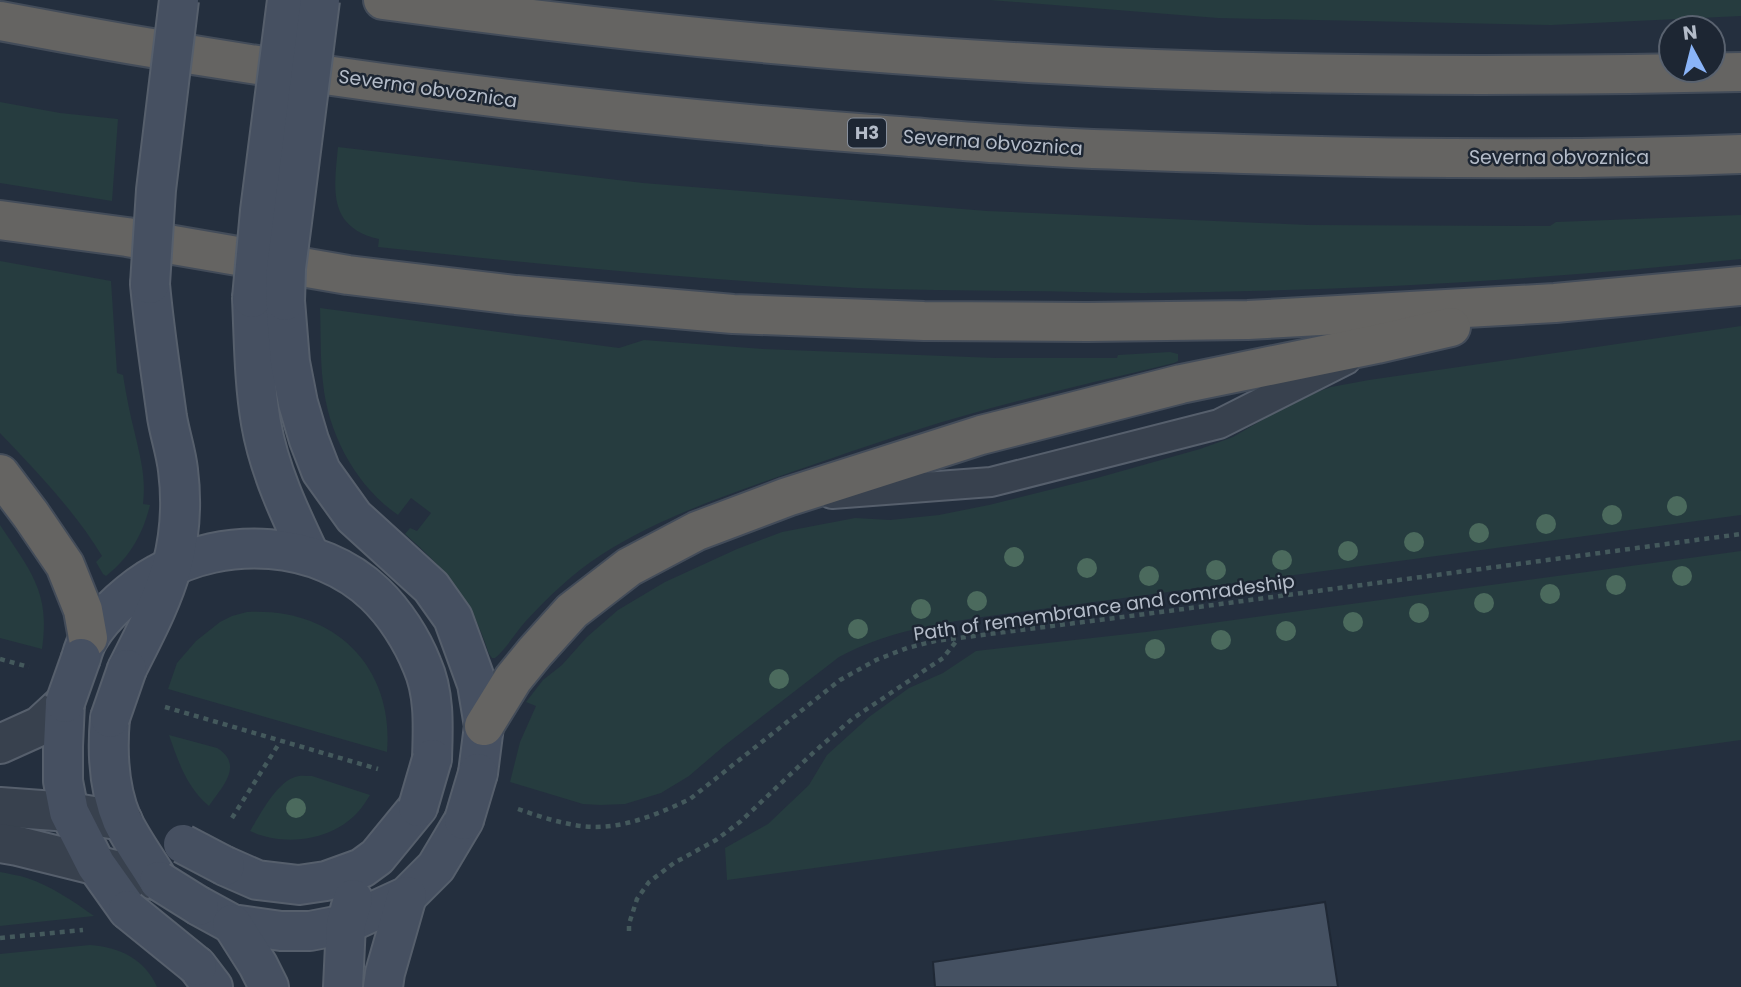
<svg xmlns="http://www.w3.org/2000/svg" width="1741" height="987" viewBox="0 0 1741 987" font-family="Poppins,sans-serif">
  <rect width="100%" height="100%" fill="#242f3e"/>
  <!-- green -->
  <g fill="#263c3f">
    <path d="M 990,0 L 1741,0 L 1741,16 L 1551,25 L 1218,18 Z"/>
    <path d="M 0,102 L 60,113 L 118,119 L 112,201 L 0,183 Z"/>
    <path d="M 338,147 L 643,183 L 987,211 L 1308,225 L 1550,226 L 1556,222 L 1741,215 L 1741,259 C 1543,280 1344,291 1145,293 C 1101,293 1058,291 1014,291 C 962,290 909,290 857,288 C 697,280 537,264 378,247 L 379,239 C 327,227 334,189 338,147 Z"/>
    <path d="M 0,261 L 111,281 L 117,373 L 123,375 C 126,394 130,415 135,434 C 141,460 146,478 143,504 L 150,505 C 143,534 130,557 106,576 L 103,574 L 96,562 L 102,556 C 75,511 36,471 0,433 Z"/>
    <path d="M 320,308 L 619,348 L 644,340 L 763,349 L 996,358 L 1117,358 L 1118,355 L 1170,352 L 1178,354 L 1178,361 L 1174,363 C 1104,380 1032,396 963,416 C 903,433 844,454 786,474 C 722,497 658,518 601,555 C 573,573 548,597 525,622 C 515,633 507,648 495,658 L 492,658 L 489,654 C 484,639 478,623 470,609 C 454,579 430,556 405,534 L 410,528 L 417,531 L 431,513 L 411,498 L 398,515 C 356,486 328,434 323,383 C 320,358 321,333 320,308 Z"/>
    <path d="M 1741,326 L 1741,515 L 975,618 C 926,626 884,633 839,657 L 724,746 L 689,776 L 661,793 L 625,804 L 601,805 L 583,804 L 510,782 L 520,742 L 536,706 L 526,702 L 543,680 L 562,665 L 587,637 L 618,610 L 665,582 L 737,549 L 782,532 L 855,518 L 890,520 L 939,515 L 989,505 L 1097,478 L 1200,449 L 1233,437 L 1298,399 L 1331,387 L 1369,380 Z"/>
    <path d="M 0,525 C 29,569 51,592 42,649 L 0,638 Z"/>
    <path d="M 1741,551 L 1741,740 L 727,880 L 725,848 L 768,824 L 809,785 L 827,755 L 869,717 L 909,688 L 943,673 L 976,651 L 1146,632 Z"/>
    <path d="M 247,612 C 333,607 394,665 387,752 L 168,689 L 177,663 L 196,641 L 220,622 L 232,616 Z"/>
    <path d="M 169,735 L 217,748 C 245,765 221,788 209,806 C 187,788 178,761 169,735 Z"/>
    <path d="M 312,776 L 370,795 C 366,801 362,808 357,813 C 331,841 284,847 250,831 C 260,815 276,783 295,777 C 300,775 306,776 312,776 Z"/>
    <path d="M 0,872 C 9,874 18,875 27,878 C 51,886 73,901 94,916 L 0,926 Z"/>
    <path d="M 90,945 C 119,947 145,959 157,987 L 0,987 L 0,954 Z"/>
  </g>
  <!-- building -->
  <path fill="#455162" stroke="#1f2835" stroke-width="2" d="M 1325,902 L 1338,987 L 935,987 L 933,962 Z"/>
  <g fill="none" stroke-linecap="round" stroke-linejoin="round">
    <defs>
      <path id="service" d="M 832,494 L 991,482 L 1219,424 L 1346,360"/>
      <g id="tertiary">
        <path d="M 0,744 L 40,726 L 65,703"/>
        <path d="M 0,807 L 69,812 L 123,821"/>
        <path d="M 0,843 L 18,846 L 159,881"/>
      </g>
      <g id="secondary">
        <path d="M 252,298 C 254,340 254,382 261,423 C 269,470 290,514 310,556"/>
        <path d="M 285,301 L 290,362 L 298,403 L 309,440 L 321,471 L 354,517 L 431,587 L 453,618 L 477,684 L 484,726 L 478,773"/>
        <path d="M 81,658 C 83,651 85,644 89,638 C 103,614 134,587 158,574 C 224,535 319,540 375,594 C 395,613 412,640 422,665 C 435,694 433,728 432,759"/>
        <path d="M 127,669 C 144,635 162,602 172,566 C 180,535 182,501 178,470 C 176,452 170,435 167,417 C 161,373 154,329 150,284"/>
        <path d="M 65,703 L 63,746 L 63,781 L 69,812 L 96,865 L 128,910"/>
        <path d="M 110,718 C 107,752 108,787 122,820 C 132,841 147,861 159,881"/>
        <path d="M 225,866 L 257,880 L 299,885 L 326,881 L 362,868 L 377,857 L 418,807"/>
        <path d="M 199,906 L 232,924 L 281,931 L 310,931 L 346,924 L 407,896 L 436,867 L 464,820"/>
        <path d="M 232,924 L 258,965 L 269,987"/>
        <path d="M 197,966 L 213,987"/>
        <path d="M 343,987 L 346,924 L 353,899"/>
        <path d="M 383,987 L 385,973 L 407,896"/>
      </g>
      <g id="trunk">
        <path d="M 383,0 C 604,30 827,52 1050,64 C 1280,77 1511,77 1741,72"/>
        <path d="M 0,21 C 288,76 579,112 871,134 C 927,138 982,143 1038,146 C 1096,150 1155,151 1214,153 C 1389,159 1565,161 1741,154"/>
        <path d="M 0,220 L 127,237 L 348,275 L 516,295 L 733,314 L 924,321 L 1087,322 L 1248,320 L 1555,303 L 1741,286"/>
        <path d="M 0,474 L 31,515 L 65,565 L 83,610 L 88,638"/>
        <path d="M 484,726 L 513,679 L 535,652 L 572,611 L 629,567 L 697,531 L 787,497 L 981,435 L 1181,384 L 1377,344 L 1451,327"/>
      </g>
    </defs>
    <!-- service casing -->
    <use href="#service" stroke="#565f6c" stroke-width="32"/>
    <!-- tertiary casing -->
    <use href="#tertiary" stroke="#565f6c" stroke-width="42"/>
    <!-- secondary casing -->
    <use href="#secondary" stroke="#565f6c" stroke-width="42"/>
    <!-- trunk casing -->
    <use href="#trunk" stroke="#434c59" stroke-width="42"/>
    <!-- path -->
    <g stroke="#44595c" stroke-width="4.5" stroke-dasharray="5 5" stroke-linecap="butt">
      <path d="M 0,659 L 29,667"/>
      <path d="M 165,707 L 378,769"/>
      <path d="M 518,809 C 538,816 559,823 581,826 C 619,831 656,815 690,799 L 840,680 L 876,660 L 907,648 L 935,641 L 1146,614 L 1741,534"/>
      <path d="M 232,818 L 280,742"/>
      <path d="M 629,931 L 629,924 L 637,899 L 649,882 L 674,863 L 716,840 L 741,821 L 814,752 L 852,719 L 943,658 L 958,639"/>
      <path d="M 0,938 L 83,930"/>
    </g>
    <!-- service -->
    <use href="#service" stroke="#38414e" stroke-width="28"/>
    <!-- tertiary -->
    <use href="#tertiary" stroke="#38414e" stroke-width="38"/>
    <!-- secondary -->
    <use href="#secondary" stroke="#465061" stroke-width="38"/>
    <!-- trunk -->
    <use href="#trunk" stroke="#656462" stroke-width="38"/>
    <defs>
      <g id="secondary-bridge">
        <path d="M 150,284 L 156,190 L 179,0"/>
        <path d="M 252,298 L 260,211 L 287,0"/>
        <path d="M 285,301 L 286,268 L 292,222 L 320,0"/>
        <path d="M 65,703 L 81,658"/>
        <path d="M 110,718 L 127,669"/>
        <path d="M 418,807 L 432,759"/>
        <path d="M 464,820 L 478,773"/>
        <path d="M 183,844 L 225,866"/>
        <path d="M 159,881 L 199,906"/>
        <path d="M 128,910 L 197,966"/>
      </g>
    </defs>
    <!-- secondary-bridge casing -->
    <use href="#secondary-bridge" stroke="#565f6c" stroke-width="42" stroke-linecap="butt"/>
    <!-- secondary-bridge -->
    <use href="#secondary-bridge" stroke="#465061" stroke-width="38"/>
  </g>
  <!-- trees -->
  <g fill="#4b6a5d">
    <circle cx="1677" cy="506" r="10"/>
    <circle cx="1612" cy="515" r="10"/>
    <circle cx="1546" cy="524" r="10"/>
    <circle cx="1479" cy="533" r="10"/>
    <circle cx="1414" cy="542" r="10"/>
    <circle cx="1348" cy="551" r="10"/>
    <circle cx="1014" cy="557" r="10"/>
    <circle cx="1282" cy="560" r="10"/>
    <circle cx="1087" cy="568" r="10"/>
    <circle cx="1216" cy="570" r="10"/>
    <circle cx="1149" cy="576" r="10"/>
    <circle cx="1682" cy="576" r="10"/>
    <circle cx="1616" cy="585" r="10"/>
    <circle cx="1550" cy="594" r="10"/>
    <circle cx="977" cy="601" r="10"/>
    <circle cx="1484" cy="603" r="10"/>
    <circle cx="921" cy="609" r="10"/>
    <circle cx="1419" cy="613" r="10"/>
    <circle cx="1353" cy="622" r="10"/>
    <circle cx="858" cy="629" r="10"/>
    <circle cx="1286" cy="631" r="10"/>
    <circle cx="1221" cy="640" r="10"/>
    <circle cx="1155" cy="649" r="10"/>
    <circle cx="779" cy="679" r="10"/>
    <circle cx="296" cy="808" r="10"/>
  </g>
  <g text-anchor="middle" stroke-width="5" stroke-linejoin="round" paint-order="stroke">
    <!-- shield labels -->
    <rect fill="#1d2633" stroke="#878f9c" stroke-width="2" x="848" y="118.5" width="38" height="29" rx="5"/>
    <g font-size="18" font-weight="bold" fill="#b4bcc9">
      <text x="867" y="139">H3</text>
    </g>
    <!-- street labels -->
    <g font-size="19" fill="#b4bcc9" stroke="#1d2633">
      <text transform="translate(428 88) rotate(8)" y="7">Severna obvoznica</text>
      <text transform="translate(993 142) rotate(4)" y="7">Severna obvoznica</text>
      <text x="1559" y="164">Severna obvoznica</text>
      <text transform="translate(1104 607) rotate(-8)" y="7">Path of remembrance and comradeship</text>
    </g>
  </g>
  <!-- north arrow -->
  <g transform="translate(1692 49) rotate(353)"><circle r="33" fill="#1d2633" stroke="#59626f" stroke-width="2"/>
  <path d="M0-5L12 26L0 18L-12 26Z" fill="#8ab4f8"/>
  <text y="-10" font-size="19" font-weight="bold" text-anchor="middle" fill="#b4bcc9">N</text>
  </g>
</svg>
